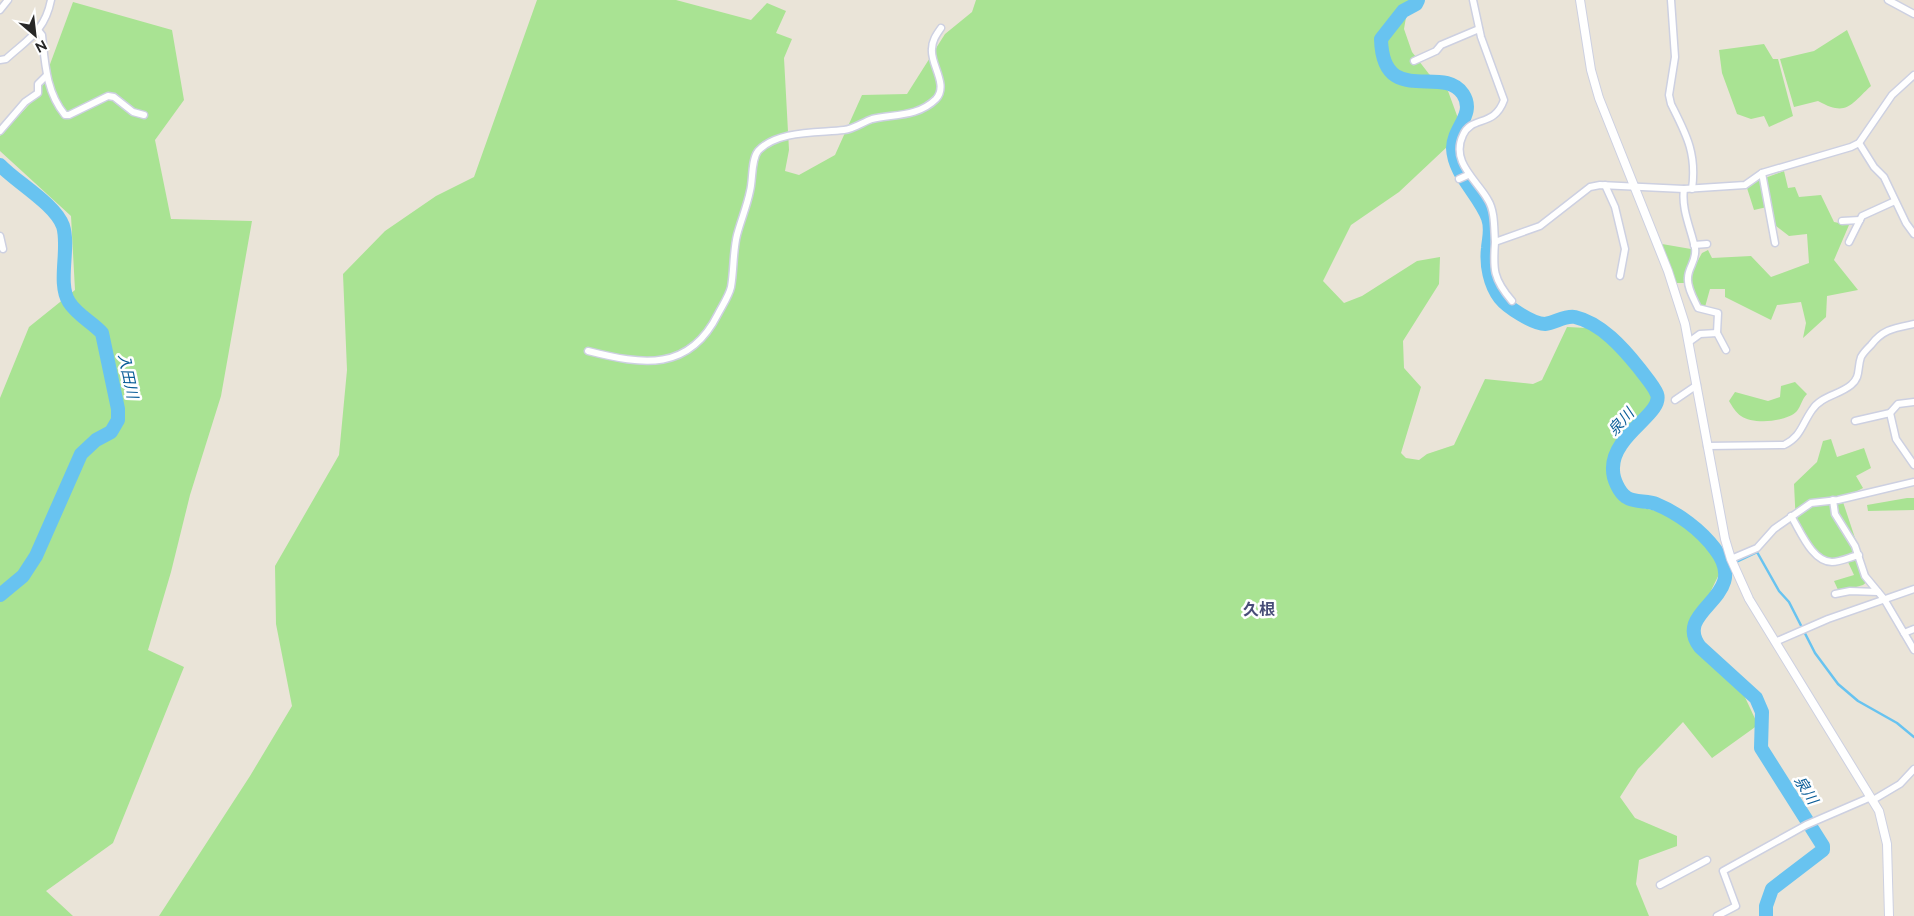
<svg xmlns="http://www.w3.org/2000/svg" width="1914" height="916" viewBox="0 0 1914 916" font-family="Raleway,'Noto Sans JP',sans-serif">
  <rect width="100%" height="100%" fill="#eae4d8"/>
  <!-- green -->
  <g fill="#a9e393">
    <path d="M 537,0 L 676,0 L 751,20 L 767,3 L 786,11 L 776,33 L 792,39 L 784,58 L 789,150 L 785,171 L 799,175 L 835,155 L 862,95 L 907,94 L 945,34 L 972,12 L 976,0 L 1409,0 L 1404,29 L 1412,52 L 1429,74 L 1448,91 L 1459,121 L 1449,145 L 1399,192 L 1351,225 L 1323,281 L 1344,303 L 1362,296 L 1417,261 L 1440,257 L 1439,284 L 1403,341 L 1404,368 L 1421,387 L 1401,453 L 1406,458 L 1419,460 L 1427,454 L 1454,445 L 1485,379 L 1533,384 L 1542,380 L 1567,327 L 1587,328 L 1626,349 L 1654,392 L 1651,411 L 1616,444 L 1609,471 L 1622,499 L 1634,506 L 1680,516 L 1712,543 L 1723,566 L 1689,636 L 1743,693 L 1758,725 L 1712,758 L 1683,722 L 1638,769 L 1620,797 L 1635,818 L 1677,836 L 1677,846 L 1639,860 L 1636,884 L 1649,916 L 159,916 L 250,776 L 292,706 L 276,624 L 275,566 L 339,455 L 347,370 L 343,274 L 385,231 L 436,196 L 474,177 Z"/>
    <path d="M 73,2 L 172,30 L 184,100 L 155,140 L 171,219 L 252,221 L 221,396 L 190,495 L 171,572 L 148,650 L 184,667 L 113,843 L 46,891 L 73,916 L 0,916 L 0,398 L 29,327 L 75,290 L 71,216 L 0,151 L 0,136 L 39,94 Z"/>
    <path d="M 1847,30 L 1871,86 C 1850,105 1847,117 1818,101 L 1794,107 L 1780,59 L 1814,51 Z"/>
    <path d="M 1764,44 L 1773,59 L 1778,59 L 1793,116 L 1769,127 L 1764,116 L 1751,119 L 1737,114 L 1722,73 L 1719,50 Z"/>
    <path d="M 1784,171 L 1788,188 L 1795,187 L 1799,197 L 1821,195 L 1834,222 L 1849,225 L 1834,260 L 1858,290 L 1827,296 L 1826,317 L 1803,338 L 1806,323 L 1801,302 L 1777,305 L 1771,320 L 1725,297 L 1725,289 L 1710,289 L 1705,307 L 1697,305 L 1690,275 L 1702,253 L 1708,250 L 1712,258 L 1751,256 L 1771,277 L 1809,263 L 1807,234 L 1789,236 L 1772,223 L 1767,207 L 1754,210 L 1747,188 L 1754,182 Z"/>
    <path d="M 1662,244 L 1691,249 L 1694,263 L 1685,283 L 1676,283 Z"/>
    <path d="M 1795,382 L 1807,394 C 1802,399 1801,406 1797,411 C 1787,422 1753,425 1741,416 C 1736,413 1732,406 1729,401 L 1735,392 L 1768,401 L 1780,397 L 1781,386 Z"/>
    <path d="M 1831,439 L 1837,457 L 1864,448 L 1871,468 L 1856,476 L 1863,488 L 1842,499 L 1869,580 L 1863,585 L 1839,592 L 1834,581 L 1854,575 L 1848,562 L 1828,560 L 1816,549 L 1796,525 L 1794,484 L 1817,462 L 1823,441 Z"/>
    <path d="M 1907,498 L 1914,498 L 1914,510 L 1868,511 L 1867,505 Z"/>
  </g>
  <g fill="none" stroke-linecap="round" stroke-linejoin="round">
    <!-- stream -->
    <path stroke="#68c3f0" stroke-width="2.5" d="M 1723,568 L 1757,552 L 1779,591 L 1789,602 L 1815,653 L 1838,684 L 1858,701 L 1897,723 L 1914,737"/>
    <!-- river -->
    <g stroke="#68c3f0" stroke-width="14">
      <path d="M 1418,0 L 1416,4 L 1403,11 L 1381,39 C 1383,109 1443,63 1463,94 C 1476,114 1453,128 1453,148 C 1454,175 1479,194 1488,218 C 1492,229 1489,237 1488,248 C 1486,265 1490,285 1500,298 C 1507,307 1533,324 1545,324 C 1555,323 1565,315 1575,317 C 1601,323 1623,348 1639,368 C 1644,375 1654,386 1657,394 C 1664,414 1611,435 1613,470 C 1613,479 1619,492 1626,497 C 1634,503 1647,500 1656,504 C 1678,513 1701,530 1715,549 C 1753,598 1671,609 1700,647 L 1756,698 L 1762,712 L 1761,748 L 1823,846 L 1823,850 L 1772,889 L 1766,906 L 1766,916"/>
      <path d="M 0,165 C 16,182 55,204 63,226 C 70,248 57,283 69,302 C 77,315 92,322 102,333 L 118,409 L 118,420 L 111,432 L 96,440 L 81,454 L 36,556 L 23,576 L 0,595"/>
    </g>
    <defs>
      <g id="minor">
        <path d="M 1473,0 L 1481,37 L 1504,100 C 1494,128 1472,115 1463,135 C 1450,162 1477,180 1488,200 C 1495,211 1494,229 1495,242 L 1540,226 L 1590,187 L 1600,185 L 1684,189 L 1745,185 L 1762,173 L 1851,147 L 1859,143 L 1892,95 L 1914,75"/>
        <path d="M 1671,0 L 1675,57 L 1669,95 L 1671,104 C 1686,134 1697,153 1692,189"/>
        <path d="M 1888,0 L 1914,14"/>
        <path d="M 0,10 L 8,0"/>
        <path d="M 38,30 L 42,35 C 45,63 46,92 65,115 L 69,115 L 108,96 L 114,97 L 133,112 L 144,115"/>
        <path d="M 0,60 L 6,59 C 28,39 45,31 51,0"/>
        <path d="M 1414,61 L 1436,51 L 1441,45 L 1479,29"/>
        <path d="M 0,131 L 25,102 L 38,93 L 38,84 L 46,76"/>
        <path d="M 1859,143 L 1874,167 L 1884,177 L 1906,223 L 1914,234"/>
        <path d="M 1762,173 L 1775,243"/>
        <path d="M 1459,179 L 1468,175"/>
        <path d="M 1605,185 L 1615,207 L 1625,249 L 1620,276"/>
        <path d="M 1684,189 C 1681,209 1691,229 1695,248 C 1697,261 1688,267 1688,278 C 1687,288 1694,299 1698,308 L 1718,313 L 1717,333 L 1726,350"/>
        <path d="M 1842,221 L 1860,220"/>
        <path d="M 0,236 L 3,249"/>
        <path d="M 1495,242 C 1493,269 1493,279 1512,301"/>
        <path d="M 1849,242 L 1862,216 L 1895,201"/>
        <path d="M 1694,245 L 1707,244"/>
        <path d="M 1689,342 L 1700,334 L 1717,333"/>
        <path d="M 588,351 C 643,365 689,372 718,314 C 722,306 729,296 731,287 C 734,270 733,251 737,235 C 741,220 747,206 750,191 C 753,180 751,160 758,151 C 777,130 819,133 844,130 C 854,129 863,122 872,119 C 894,114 918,117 936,99 C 949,85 930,64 932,49 C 932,41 936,35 941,28"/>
        <path d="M 1675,400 L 1697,385"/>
        <path d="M 1890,413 L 1898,404 L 1914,402"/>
        <path d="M 1855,421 L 1890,413 L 1896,439 L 1914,465"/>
        <path d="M 1707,446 L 1784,445 C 1801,437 1802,424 1812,410 C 1821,396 1839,395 1851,385 C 1861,377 1857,368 1861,357 C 1863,353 1868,348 1871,345 C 1883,329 1895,328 1914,324"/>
        <path d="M 1833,500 L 1835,514 L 1855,546 L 1865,576 L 1884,599 L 1914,650"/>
        <path d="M 1791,516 C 1800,530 1812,562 1832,562 C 1841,562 1850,557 1859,555"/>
        <path d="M 1731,559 L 1757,548 L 1774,529 L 1811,503 L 1838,500 L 1914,482"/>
        <path d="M 1835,594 L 1850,591 L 1878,592"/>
        <path d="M 1904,633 L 1914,629"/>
        <path d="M 1775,642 L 1828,619 L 1914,589"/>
        <path d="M 1873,800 L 1900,784 L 1914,769"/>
        <path d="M 1660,885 L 1707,860"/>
        <path d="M 1717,916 L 1736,906 L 1723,871 L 1806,825 L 1871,797"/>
      </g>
      <path id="tertiary" d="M 1580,0 L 1591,70 L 1599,98 L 1668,271 L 1685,324 L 1725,539 L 1731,559 L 1749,599 L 1879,811 L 1887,844 L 1889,916"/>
    </defs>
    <!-- minor casing -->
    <use href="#minor" stroke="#cdd0e1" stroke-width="9"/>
    <!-- tertiary casing -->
    <use href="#tertiary" stroke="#cdd0e1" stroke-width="10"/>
    <!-- minor -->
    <use href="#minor" stroke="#fff" stroke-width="6"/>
    <!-- tertiary -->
    <use href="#tertiary" stroke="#fff" stroke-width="8"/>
  </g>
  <g text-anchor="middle" stroke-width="5" stroke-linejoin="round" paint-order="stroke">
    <!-- water labels -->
    <g font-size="15" font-style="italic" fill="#0b5e98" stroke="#fff">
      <text transform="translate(128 376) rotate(78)" y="5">入田川</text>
      <text transform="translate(1621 422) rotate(-48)" y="5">泉川</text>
      <text transform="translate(1806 790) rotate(58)" y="5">泉川</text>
    </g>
    <!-- quarter labels -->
    <g font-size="16" font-weight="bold" fill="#484d78" stroke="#fff">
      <text x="1259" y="615">久根</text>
    </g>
  </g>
  <!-- north arrow -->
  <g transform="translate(35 35) rotate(152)" stroke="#ffffff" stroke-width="4" paint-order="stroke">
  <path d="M0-4L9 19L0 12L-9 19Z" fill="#272727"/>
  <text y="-8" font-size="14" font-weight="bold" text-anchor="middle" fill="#272727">N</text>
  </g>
</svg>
